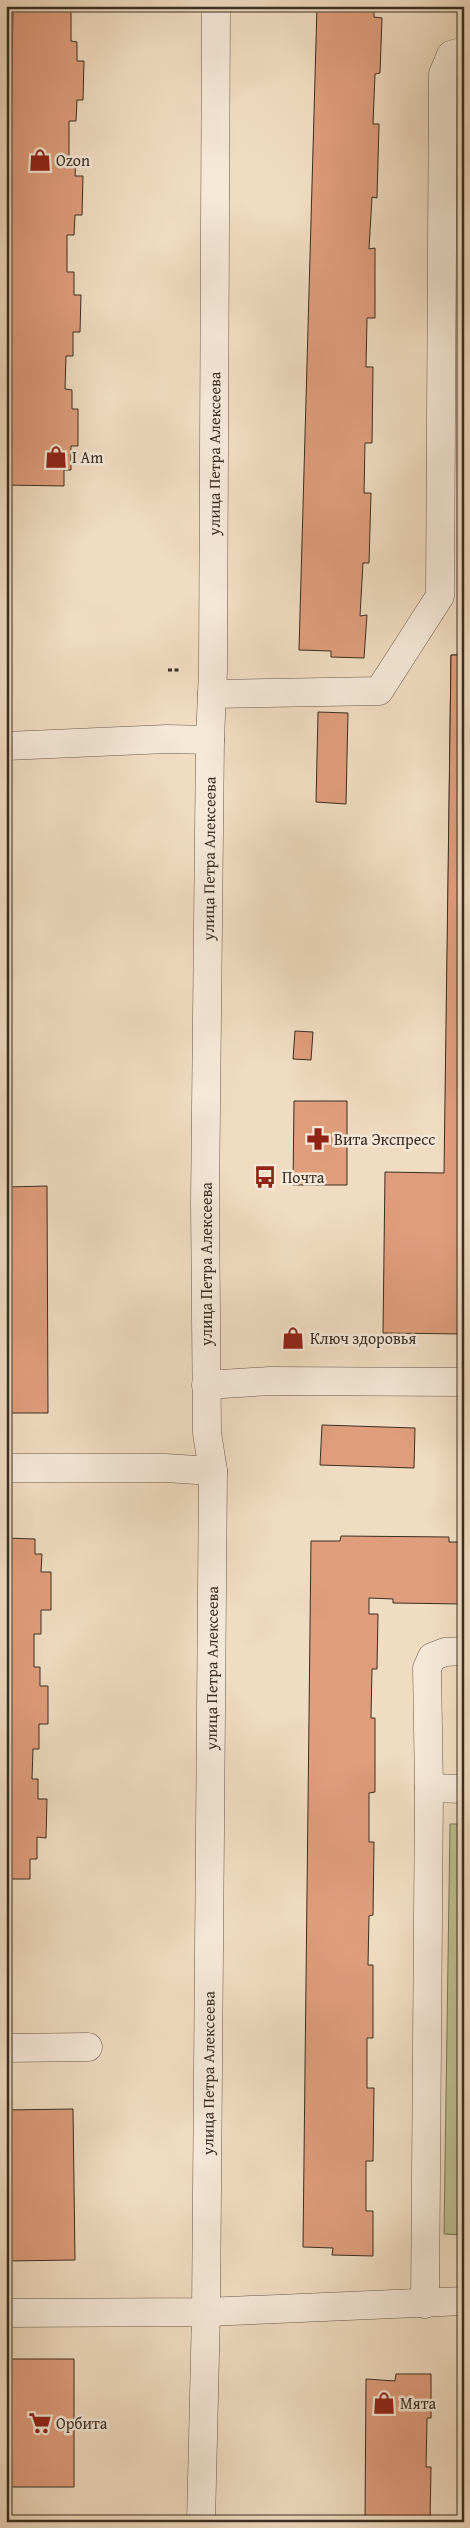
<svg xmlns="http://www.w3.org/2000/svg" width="470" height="2528" viewBox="0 0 470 2528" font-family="'Gentium Book Plus',serif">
  <rect width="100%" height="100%" fill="#f0dcc1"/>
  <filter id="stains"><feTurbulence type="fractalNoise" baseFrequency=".004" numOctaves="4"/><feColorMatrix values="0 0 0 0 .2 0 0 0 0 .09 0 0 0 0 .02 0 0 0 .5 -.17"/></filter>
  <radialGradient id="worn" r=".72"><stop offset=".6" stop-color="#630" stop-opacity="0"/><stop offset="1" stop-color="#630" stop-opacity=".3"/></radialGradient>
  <!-- green -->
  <path fill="#bcc091" stroke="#7b775a" d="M 450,1824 L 464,1824 L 464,2235 L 444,2234 Z"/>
  <!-- building -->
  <g fill="#df9d7c" stroke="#3a2e23">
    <path d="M 13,6 L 78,6 L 71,8 L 71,41 L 77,42 L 77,61 L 84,61 L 83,100 L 77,100 L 76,121 L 69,121 L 69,158 L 76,158 L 75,176 L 83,176 L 82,215 L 75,215 L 74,235 L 67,235 L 67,272 L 74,272 L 74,295 L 81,295 L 80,332 L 73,332 L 73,356 L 66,356 L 65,389 L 72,390 L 72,409 L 78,409 L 78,446 L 71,446 L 71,470 L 64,470 L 64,486 L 6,485 Z"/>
    <path d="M 317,6 L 374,6 L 374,17 L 382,18 L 380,73 L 375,74 L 373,124 L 379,124 L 377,198 L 372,197 L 369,249 L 375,248 L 375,318 L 367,318 L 366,367 L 373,367 L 372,443 L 365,443 L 364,493 L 371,493 L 369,563 L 363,563 L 360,616 L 367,615 L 364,658 L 331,657 L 331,651 L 299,650 Z"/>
    <path d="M 451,655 L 464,655 L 464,1150 L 445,1149 Z"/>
    <path d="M 451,655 L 464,655 L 464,1334 L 383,1333 L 385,1172 L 444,1173 Z"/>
    <path d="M 318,712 L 348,713 L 346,804 L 316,802 Z"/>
    <path d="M 295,1031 L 313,1032 L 311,1060 L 293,1059 Z"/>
    <path d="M 294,1101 L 347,1101 L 347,1185 L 293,1185 Z"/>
    <path d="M 47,1186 L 48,1413 L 6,1413 L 6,1187 Z"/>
    <path d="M 322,1425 L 415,1428 L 414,1468 L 320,1465 Z"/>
    <path d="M 341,1536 L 449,1537 L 449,1542 L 464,1542 L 464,1604 L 393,1603 L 393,1599 L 369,1598 L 369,1614 L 378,1614 L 377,1669 L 372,1669 L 371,1718 L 375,1718 L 375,1792 L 369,1793 L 369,1842 L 374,1842 L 373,1915 L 369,1916 L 368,1965 L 373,1965 L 373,2038 L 367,2038 L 367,2088 L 374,2088 L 373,2161 L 366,2161 L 366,2211 L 373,2211 L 373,2256 L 332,2255 L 333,2248 L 303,2247 L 311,1541 L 340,1541 Z"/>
    <path d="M 6,1538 L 35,1539 L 35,1554 L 42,1554 L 41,1572 L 51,1572 L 51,1610 L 41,1610 L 41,1634 L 34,1634 L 34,1667 L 40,1667 L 40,1686 L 48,1686 L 48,1724 L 39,1724 L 39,1749 L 33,1749 L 32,1779 L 38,1779 L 38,1799 L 47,1799 L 46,1838 L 37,1837 L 37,1859 L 30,1859 L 30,1879 L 6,1879 Z"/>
    <path d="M 73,2109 L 75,2260 L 6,2261 L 6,2110 Z"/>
    <path d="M 6,2359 L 74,2359 L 74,2487 L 8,2487 L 8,2494 L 6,2494 Z"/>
    <path d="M 396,2374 L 431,2374 L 431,2418 L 427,2418 L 426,2467 L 431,2467 L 430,2522 L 365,2522 L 366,2379 L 395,2381 Z"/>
  </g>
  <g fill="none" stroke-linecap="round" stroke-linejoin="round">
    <defs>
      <g id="minor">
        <path d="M 212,694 L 379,691 L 440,596 L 443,74 L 451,55 L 464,51"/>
        <path d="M 6,746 L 167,739 L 210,740"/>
        <path d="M 206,1385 L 270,1381 L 464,1382"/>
        <path d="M 6,1468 L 165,1468 L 213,1471"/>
        <path d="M 429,1788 L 464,1789"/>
        <path d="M 6,2048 L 88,2047"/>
        <path d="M 425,2304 L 429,1788 L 427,1668 L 432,1657 L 445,1652 L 464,1651"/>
        <path d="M 6,2313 L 206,2312 L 464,2301"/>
        <path id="s1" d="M 201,2522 L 206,2312 L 213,1471 L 207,1433 L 205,1201 L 210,740 L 213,670 L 216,6"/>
      </g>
    </defs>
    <!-- minor casing -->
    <use href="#minor" stroke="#685a4a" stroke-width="29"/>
    <!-- path -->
    <path stroke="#3a2e23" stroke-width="3" stroke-dasharray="4 2.5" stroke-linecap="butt" d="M 168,670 L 180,670"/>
    <!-- minor -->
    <use href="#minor" stroke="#f5e8d7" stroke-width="28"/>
  </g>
  <!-- icons -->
  <defs>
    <symbol id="shop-bare" viewBox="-9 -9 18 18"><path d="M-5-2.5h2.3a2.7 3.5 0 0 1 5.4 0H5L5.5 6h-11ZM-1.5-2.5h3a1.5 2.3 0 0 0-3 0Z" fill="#8f2418" stroke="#f5e8d7" stroke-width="2.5" paint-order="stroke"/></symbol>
    <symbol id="pharmacy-bare" viewBox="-9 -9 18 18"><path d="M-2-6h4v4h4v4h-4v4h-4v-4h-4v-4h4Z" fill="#8f2418" stroke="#f5e8d7" stroke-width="2.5" paint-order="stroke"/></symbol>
    <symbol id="bus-bare" viewBox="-9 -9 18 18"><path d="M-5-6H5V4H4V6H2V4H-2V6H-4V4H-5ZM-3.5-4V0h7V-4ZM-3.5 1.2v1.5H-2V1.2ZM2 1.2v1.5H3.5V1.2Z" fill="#8f2418" stroke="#f5e8d7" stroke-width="2.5" paint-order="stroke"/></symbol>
    <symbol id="supermarket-bare" viewBox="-9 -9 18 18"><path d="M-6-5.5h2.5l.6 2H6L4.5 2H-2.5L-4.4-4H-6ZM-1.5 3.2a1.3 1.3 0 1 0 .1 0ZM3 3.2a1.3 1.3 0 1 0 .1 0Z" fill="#8f2418" stroke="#f5e8d7" stroke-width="2.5" paint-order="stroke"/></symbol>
  </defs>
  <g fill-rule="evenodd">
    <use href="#shop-bare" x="24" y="144" width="32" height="32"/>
    <use href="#shop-bare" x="40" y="441" width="32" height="32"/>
    <use href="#pharmacy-bare" x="302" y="1123" width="32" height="32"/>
    <use href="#bus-bare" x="249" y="1161" width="32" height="32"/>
    <use href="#shop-bare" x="277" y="1322" width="32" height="32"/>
    <use href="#shop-bare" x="368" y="2387" width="32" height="32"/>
    <use href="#supermarket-bare" x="24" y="2407" width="32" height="32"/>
  </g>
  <g text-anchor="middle" stroke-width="5" stroke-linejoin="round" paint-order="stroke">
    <!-- poi labels -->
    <g font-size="16" fill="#3a2e23" stroke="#f5e8d7" text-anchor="start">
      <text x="56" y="166">Ozon</text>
      <text x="72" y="463">I Am</text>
      <text x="334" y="1145">Вита Экспресс</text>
      <text x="282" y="1183">Почта</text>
      <text x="310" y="1344">Ключ здоровья</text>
      <text x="400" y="2409">Мята</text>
      <text x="56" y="2429">Орбита</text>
    </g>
    <!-- street labels -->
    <g font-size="16" fill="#3a2e23" stroke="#f5e8d7">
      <text dy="6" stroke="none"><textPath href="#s1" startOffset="2069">улица Петра Алексеева</textPath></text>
      <text dy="6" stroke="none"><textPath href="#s1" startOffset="1664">улица Петра Алексеева</textPath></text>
      <text transform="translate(206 1264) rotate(-90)" y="6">улица Петра Алексеева</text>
      <text dy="6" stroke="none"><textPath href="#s1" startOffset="854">улица Петра Алексеева</textPath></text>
      <text dy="6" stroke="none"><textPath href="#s1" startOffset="449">улица Петра Алексеева</textPath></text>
    </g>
  </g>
  <!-- margin -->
  <rect width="470" height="2528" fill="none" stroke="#f0dcc1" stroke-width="25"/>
  <rect x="8" y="8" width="455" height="2513" fill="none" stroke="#3a2e23" stroke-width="2.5"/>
  <rect x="12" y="12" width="445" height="2503" fill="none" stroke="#3a2e23"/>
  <rect width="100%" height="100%" filter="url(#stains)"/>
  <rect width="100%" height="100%" fill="url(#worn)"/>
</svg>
